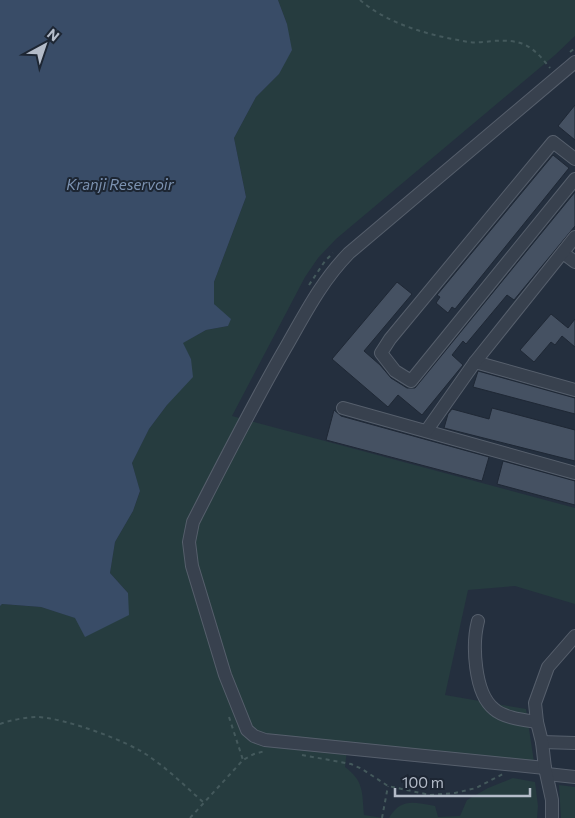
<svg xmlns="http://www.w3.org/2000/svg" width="575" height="818" viewBox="0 0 575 818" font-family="Commissioner,sans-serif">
  <rect width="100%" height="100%" fill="#242f3e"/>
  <!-- green -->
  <g fill="#263c3f">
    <path d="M 278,0 L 575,0 L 575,36 L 555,55 L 336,239 L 318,258 L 305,277 L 232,416 L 575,508 L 575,604 L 515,586 L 468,590 L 445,695 L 526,709 L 534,762 L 348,742 L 345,767 C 364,781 362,792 364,815 L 383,818 L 0,818 L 0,606 L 2,604 L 41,607 L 76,618 L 85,636 L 128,593 L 110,573 L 115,542 L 133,511 L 140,492 L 132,463 L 149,429 L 167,405 L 191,359 L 182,343 L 206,330 L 228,326 L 214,304 L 214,282 L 246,197 L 234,138 L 256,97 L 279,74 L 287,24 Z"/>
    <path d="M 513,778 L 535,782 L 538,806 L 537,818 L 389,818 C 402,797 414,803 435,806 L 438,817 L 460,816 L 467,800 L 488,788 Z"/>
    <path d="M 559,785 L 575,787 L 575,818 L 561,818 Z"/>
  </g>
  <!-- water -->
  <path fill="#394c67" d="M 0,0 L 278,0 L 287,24 L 292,50 L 279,74 L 256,97 L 234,138 L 246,197 L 214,282 L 214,304 L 231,319 L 228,326 L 206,330 L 183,343 L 191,359 L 193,377 L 167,405 L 149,429 L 132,463 L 140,491 L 133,511 L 115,542 L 110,573 L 128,593 L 129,615 L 85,637 L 75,618 L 41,607 L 2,604 L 0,606 Z"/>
  <!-- building -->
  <g fill="#455162" stroke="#1f2835">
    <path d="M 575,105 L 575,140 L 558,126 Z"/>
    <path d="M 553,155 L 569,168 L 455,309 L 452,307 L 448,313 L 436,303 L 440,297 L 437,295 Z"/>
    <path d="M 575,192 L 575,226 L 514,300 L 507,295 L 466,344 L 463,341 L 452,355 L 463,365 L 422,415 L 398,395 L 388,407 L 332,359 L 397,282 L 412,294 L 364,351 L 380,365 L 391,378 L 407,388 L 415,388 Z"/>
    <path d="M 551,314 L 568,328 L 575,319 L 575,347 L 562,336 L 555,345 L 551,342 L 534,362 L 520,350 Z"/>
    <path d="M 478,371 L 575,398 L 575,414 L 473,387 Z"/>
    <path d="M 492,408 L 575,430 L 575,461 L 444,428 L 448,414 L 452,409 L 489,419 Z"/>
    <path d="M 334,410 L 341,416 L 489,457 L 482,481 L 326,440 Z"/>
    <path d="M 503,461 L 575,481 L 575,505 L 497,484 Z"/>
  </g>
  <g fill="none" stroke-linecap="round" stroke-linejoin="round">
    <defs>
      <g id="minor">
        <path d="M 575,159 L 553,142 L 390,339 L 381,353 L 395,371 L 411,381 L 575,179"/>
        <path d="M 563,253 L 575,262"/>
        <path d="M 475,362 L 575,390"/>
        <path d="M 343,408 L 575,473"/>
        <path d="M 427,430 L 475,362 L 575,237"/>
        <path d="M 478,621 C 472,644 474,693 494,709 C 504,718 524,720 537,722"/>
        <path d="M 542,742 L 575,743"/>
        <path d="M 545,768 L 265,740 L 254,736 L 247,730 L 225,675 L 192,566 L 189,542 L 193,522 C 223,463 253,404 286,347 C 306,312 321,282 349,253 L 575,62"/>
        <path d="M 547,774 L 575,777"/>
        <path d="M 552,818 L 552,800 L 545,768 L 542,742 L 537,722 L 535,703 L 548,667 L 575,636"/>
      </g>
    </defs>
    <!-- minor casing -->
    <use href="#minor" stroke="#565f6c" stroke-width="14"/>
    <!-- path -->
    <g stroke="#44595c" stroke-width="2" stroke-dasharray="4 4" stroke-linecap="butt">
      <path d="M 360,0 C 389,25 432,36 469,42 C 477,43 485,42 492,41 C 522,39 532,45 550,68"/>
      <path d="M 570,52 L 575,48"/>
      <path d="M 309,285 L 325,261 L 333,253"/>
      <path d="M 229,717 L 243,760"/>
      <path d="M 0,724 C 11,720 26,717 38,717 C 64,718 129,741 150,757 C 169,770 186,787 203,802"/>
      <path d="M 302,755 L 351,764 L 362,769 L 388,786 L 430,795 L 455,793 L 476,788 L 503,774"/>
      <path d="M 190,818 L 243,760 L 254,754 L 265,751"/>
      <path d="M 382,818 L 388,786"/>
    </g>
    <!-- minor -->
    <use href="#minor" stroke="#38414e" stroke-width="12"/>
  </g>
  <g text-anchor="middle" stroke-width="4" stroke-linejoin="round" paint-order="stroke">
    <!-- water labels -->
    <g font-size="15" font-style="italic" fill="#7c92b1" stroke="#1d2633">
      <text x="120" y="190">Kranji Reservoir</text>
    </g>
  </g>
  <!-- north arrow -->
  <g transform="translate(45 45) rotate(40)" stroke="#1d2633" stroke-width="4" paint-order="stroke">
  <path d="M0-4L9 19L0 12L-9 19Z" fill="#b4bcc9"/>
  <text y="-8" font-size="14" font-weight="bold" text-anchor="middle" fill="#b4bcc9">N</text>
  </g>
  <!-- scale -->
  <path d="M395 788v8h135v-8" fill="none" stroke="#b4bcc9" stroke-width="2.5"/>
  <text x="402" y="788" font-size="15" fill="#b4bcc9" stroke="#1d2633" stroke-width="4" paint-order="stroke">100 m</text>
</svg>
